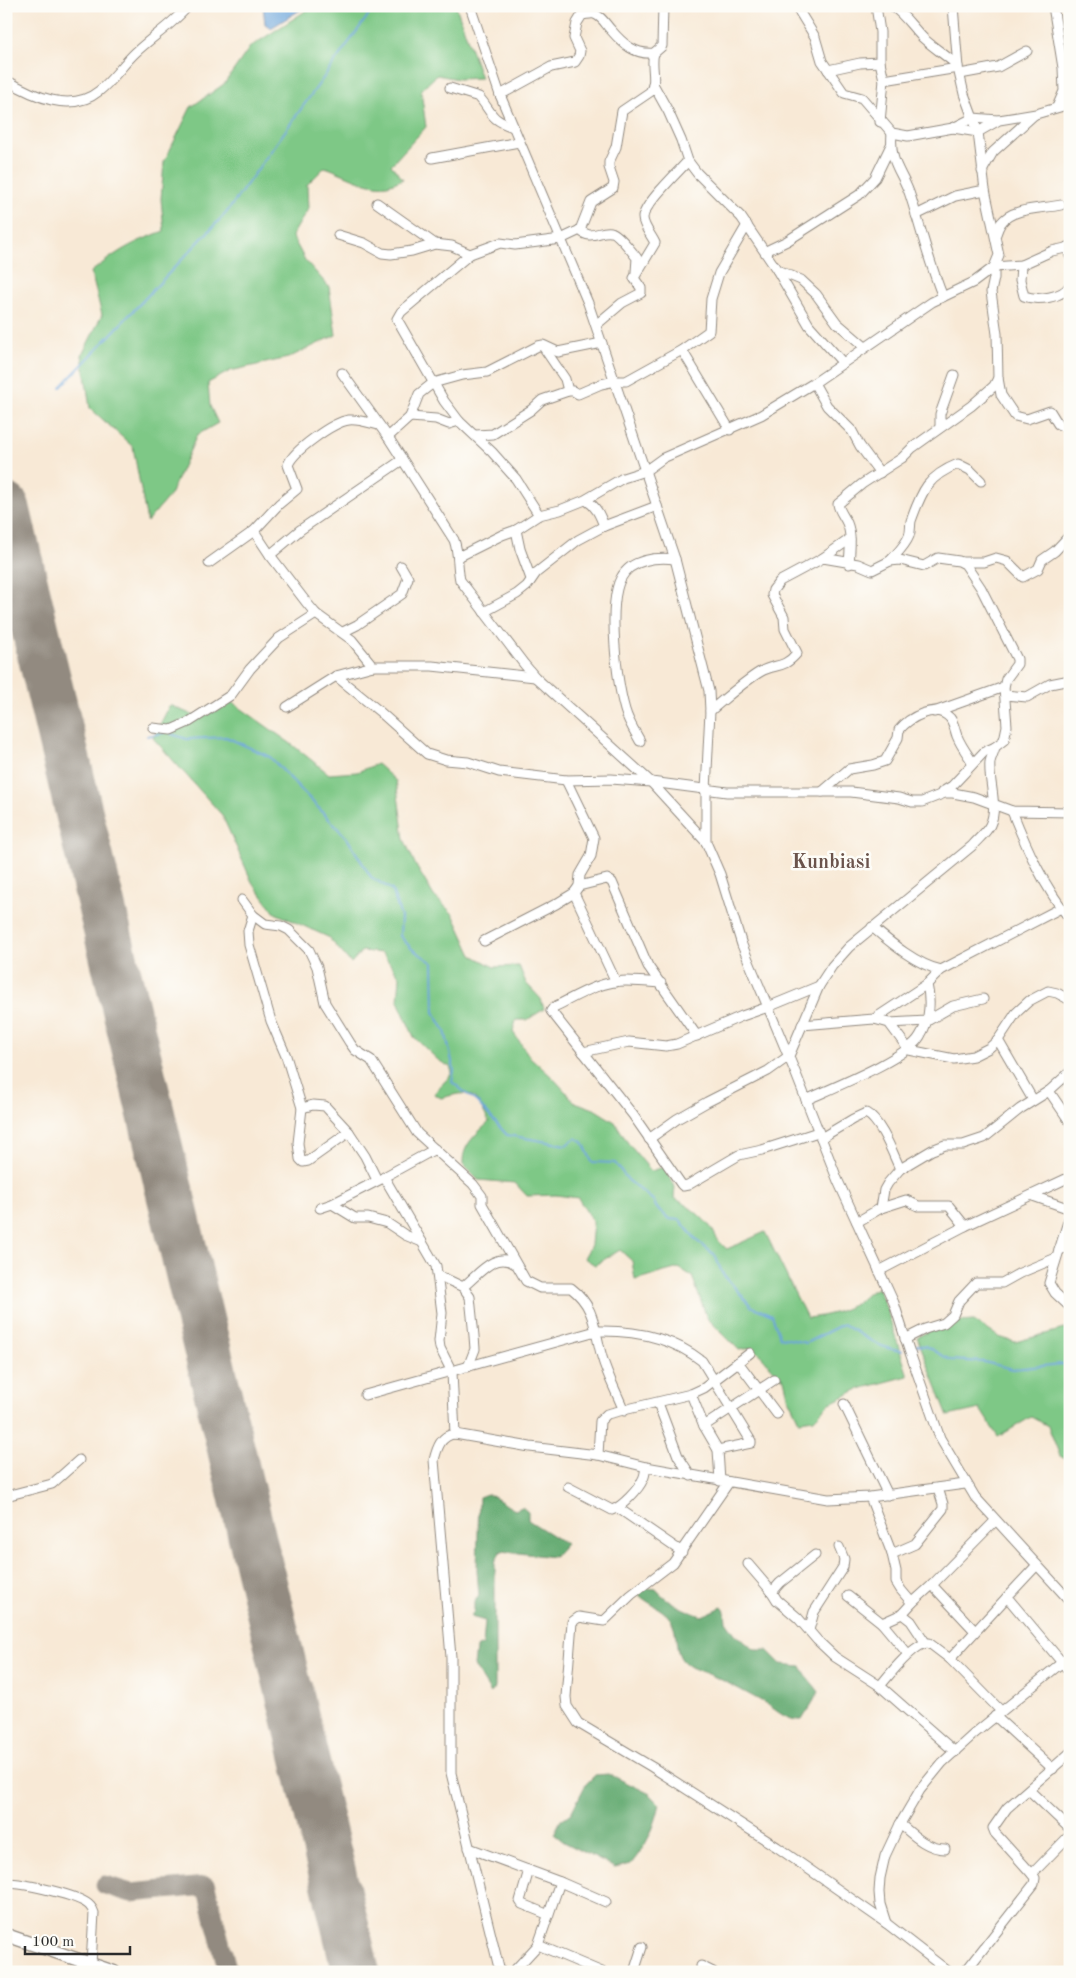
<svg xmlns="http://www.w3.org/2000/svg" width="1076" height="1978" viewBox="0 0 1076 1978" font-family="'Old Standard TT',serif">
  <rect width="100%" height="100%" fill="#fdfcf7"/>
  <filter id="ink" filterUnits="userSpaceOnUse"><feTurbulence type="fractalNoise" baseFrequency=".02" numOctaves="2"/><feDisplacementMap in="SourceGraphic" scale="10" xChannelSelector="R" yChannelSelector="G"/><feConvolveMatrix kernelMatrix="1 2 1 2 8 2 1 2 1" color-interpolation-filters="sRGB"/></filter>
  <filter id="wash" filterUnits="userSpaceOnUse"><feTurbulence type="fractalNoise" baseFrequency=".0096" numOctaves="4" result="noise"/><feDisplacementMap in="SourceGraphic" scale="20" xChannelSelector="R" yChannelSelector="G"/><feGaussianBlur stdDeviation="1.12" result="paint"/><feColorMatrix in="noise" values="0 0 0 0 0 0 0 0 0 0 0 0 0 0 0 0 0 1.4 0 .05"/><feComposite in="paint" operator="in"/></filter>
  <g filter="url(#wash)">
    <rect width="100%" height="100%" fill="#f8e9d6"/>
    <!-- green -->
    <g fill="#7ec886" stroke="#547a58">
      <path d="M 313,6 L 456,6 L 481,78 L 458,79 L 437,75 L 421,90 L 426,127 L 391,165 L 403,179 C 398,181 392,184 387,185 C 367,188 344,173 325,167 L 307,185 L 308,209 L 292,236 L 305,260 L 329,287 L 336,335 L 288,358 L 230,371 L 208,383 L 210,406 L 218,423 L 197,435 L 170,495 L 147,522 L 133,447 L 90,408 L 82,355 L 102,315 L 91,272 C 118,251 131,243 164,231 L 161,199 L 164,162 L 191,107 L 224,84 L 250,47 Z"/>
      <path d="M 232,702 L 290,743 L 329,774 L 357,772 L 377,764 L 396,781 L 404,839 L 416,866 L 434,896 L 453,914 L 472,955 L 494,967 L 519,966 L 526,983 L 541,999 L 544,1009 L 527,1020 L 516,1020 L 513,1032 L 530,1057 L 553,1078 L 575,1102 L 594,1109 L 615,1122 L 628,1143 L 651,1171 L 664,1167 L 675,1187 L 674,1198 C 687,1205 698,1213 708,1224 C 717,1234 714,1239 727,1249 L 765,1232 L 807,1318 C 825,1316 843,1312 858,1302 C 867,1295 866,1293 878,1288 L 887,1310 L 908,1376 L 859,1389 L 830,1403 L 814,1419 L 799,1421 L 789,1400 L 784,1379 C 771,1370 765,1357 752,1348 L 739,1350 L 707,1318 L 692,1276 L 679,1268 L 635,1280 L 632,1261 L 620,1250 L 595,1265 L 584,1258 L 591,1245 L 593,1222 L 578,1198 L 556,1195 L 527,1196 L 515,1183 L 478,1180 L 463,1164 C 462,1144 477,1134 489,1122 C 474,1093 474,1089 441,1098 L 434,1094 C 439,1086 450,1078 452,1072 L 450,1067 L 438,1060 L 414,1037 L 398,1001 L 400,977 L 382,953 L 362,951 L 351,963 L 328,937 L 275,913 L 252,882 L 222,815 L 153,738 L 170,705 L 199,718 Z"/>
      <path d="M 974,1321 L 999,1337 L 1015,1342 L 1064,1329 L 1070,1331 L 1070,1462 L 1060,1456 L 1048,1426 L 1031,1417 L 998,1437 L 980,1409 L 948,1416 L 917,1337 L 948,1322 Z"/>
    </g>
    <!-- forest -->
    <g fill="#66ac73" stroke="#486c4f">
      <path d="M 487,1494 C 498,1498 505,1505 515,1510 L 522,1507 L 528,1512 L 528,1520 L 566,1544 L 554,1557 L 501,1551 L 495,1562 L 495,1688 L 491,1693 L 474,1666 L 476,1648 L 483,1645 L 485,1621 L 471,1617 L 474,1611 L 474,1602 L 479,1596 L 477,1570 L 479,1497 Z"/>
      <path d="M 647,1588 L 656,1589 C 667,1602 686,1611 702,1616 L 722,1607 L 725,1611 L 726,1621 L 736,1635 L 755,1650 L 767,1650 L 781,1664 L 801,1666 C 805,1677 813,1683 819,1692 L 802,1720 C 786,1721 778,1711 765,1703 C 748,1694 731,1684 713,1676 C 702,1671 692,1670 683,1661 C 674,1651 678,1635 673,1624 C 668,1610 649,1605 639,1595 Z"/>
      <path d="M 609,1774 L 650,1794 L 660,1804 C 654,1830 647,1844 631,1864 L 615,1868 L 564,1842 L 554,1834 L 561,1820 L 571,1813 L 586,1784 L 595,1775 Z"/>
    </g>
    <!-- water -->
    <path fill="#6ca5db" stroke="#4c6883" d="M 263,6 L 307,6 L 271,28 L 265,24 Z"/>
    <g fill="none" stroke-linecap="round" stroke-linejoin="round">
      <!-- stream -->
      <g stroke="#6ca5db" stroke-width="2">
        <path d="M 61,387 L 227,212 L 375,6"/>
        <path d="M 171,734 L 187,739 L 226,737 L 270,757 L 347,838 L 371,877 L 392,890 L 401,917 L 400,936 L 412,949 L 433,963 L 434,1012 L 445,1031 L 454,1070 L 452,1082 L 477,1102 L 507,1135 L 566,1145 L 576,1138 L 583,1142 L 592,1162 L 615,1163 L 628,1180 L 654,1201 L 656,1207 L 669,1219 L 680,1220 L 697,1241 L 715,1255 L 722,1273 L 751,1306 L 772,1315 L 780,1337 L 806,1343 L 843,1324 C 861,1335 880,1349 902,1351"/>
        <path d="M 147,736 L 164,733"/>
        <path d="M 916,1345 L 926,1346 L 950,1360 L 984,1362 L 1013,1369 L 1062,1364 L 1070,1365"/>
      </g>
      <!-- taxiway -->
      <path stroke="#928a80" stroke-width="19" d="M 105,1885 L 131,1893 L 206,1886 L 228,1972"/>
      <!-- runway -->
      <path stroke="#928a80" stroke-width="48" d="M 6,507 L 356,1972"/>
    </g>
  </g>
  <g filter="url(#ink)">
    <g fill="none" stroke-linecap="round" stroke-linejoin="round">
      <defs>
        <g id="minor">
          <path d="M 470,6 L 500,95 L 588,303 L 675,559 L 709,691 L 710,711 L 706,790 L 706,842 L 720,874 L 742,945 L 796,1074 L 838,1181 L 894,1303 L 909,1350 L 940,1438 L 975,1497 L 1070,1601"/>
          <path d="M 796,6 L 815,37 L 822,61 L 844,93 L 862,98 L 892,133 L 908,136 L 953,128 L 978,132 L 999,120 L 1036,114 L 1070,104"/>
          <path d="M 876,6 L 880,32 L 880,62 L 884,80 L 880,122"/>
          <path d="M 892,6 C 904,14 913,28 923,38 C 934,48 947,56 958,66"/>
          <path d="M 1053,6 L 1063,68 L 1064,91 L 1057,107"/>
          <path d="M 828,70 L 860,63 L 880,62"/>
          <path d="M 960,74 L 998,67 L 1027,51"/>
          <path d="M 6,80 C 33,96 71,114 99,91 C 113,80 123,64 136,52 C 153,36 173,24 188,6"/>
          <path d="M 884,80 L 958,68"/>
          <path d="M 653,84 L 668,111 L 681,140 L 688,161 L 697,173 L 741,217 L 777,270 L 801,280 L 816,294 L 837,323 L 865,347"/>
          <path d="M 450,88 L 479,97 C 493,113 489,119 513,127"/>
          <path d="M 500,95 L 551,67 L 575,62 L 579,56 L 580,51 L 574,38 L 577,23 L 582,15 C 585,15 591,13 594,14 C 602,16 606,25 611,30 C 623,44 635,55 654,53 L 662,46 L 663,6"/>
          <path d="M 953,128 L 973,118 L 998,120"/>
          <path d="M 892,133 C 889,166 903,171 911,198 C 922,232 929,263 943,297"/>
          <path d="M 432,158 L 519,142"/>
          <path d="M 982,171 L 993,152 L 1034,115"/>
          <path d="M 377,203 L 435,244"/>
          <path d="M 916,215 L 955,196 L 985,190"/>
          <path d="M 580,230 C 591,241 599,230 611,232 C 617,232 633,253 637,258 L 636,272"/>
          <path d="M 996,234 C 997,231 999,226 1001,223 C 1013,207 1043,209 1061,205"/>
          <path d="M 338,235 L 364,243 L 382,253 L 391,254 L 412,251 L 435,244 L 452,246 L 470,254"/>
          <path d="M 1067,247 L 1070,256"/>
          <path d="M 766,251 L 787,241 L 859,195 L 875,178 L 891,145"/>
          <path d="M 1021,265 L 1020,280 L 1024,296 C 1037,301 1063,298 1070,285"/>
          <path d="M 777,270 L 809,325 L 843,363"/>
          <path d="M 596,325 L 622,303 L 641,293 L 641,288 L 634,278 L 655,243 C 652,236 643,226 643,218 C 643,205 678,172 688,161"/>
          <path d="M 544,348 L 565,379 L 568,391"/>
          <path d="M 682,350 L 730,430"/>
          <path d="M 342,373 L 388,437 L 454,540 C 459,553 457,566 460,580 L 524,664 L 535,677 L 651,782 L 706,842"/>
          <path d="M 998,378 L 1001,395 L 1015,416 L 1027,419 L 1050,411 L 1058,424 L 1065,427 L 1070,434"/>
          <path d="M 814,383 L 827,406 L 852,431 L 860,446 L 880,473"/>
          <path d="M 410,417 L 436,419 L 449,424 L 459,421"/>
          <path d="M 940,427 L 940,414 L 954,375"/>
          <path d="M 476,435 L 493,434 L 531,410 L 542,400 L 568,391 L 573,391 L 578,394 L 601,384 L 615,381 L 626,381 L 682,350 L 709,331 L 711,299 L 719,273 L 747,225"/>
          <path d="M 388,437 L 410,417 L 419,394 L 433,383 L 462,375 L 487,372 L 538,346 L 543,345 L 558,352 L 602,343"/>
          <path d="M 586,500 C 596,506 600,515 604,526"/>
          <path d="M 539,515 L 516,479 L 492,452 L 459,421 L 444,401 L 397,319 L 401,312 L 470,254 L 500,243 L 515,245 L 561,239 L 580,230 L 591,202 L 613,188 L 614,182 L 609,167 L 609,162 L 616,147 L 622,111 L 650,92 C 658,80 650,66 654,53"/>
          <path d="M 516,530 L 520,549 L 531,579"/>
          <path d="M 254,531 L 270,555 L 306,602 L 316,614 L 352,640 L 373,666"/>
          <path d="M 270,555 L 300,530 L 402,460"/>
          <path d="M 458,557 L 502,535 L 516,530 L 539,515 L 560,510 L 585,500 L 623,478 L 645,471 L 663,458 L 761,415 L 814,383 L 932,302 L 974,282 L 994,267 L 1021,265 L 1052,251 L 1070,247"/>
          <path d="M 823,558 L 850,539"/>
          <path d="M 890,561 C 897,553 905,546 909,536 C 911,531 910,526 911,521 C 922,490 928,476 958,464 L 970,470 L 981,481"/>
          <path d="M 962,562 L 984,562 L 996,558 L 1007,561 L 1023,577 L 1038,569 L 1042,560 L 1055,551 L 1070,535"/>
          <path d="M 209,563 L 254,531 L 279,504 L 297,489 L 288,465 C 293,451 333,422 349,420 C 358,419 370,423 379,425"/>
          <path d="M 849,564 C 850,550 852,535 847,523 C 844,516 839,511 838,504 L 862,484 L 902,458 L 912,448 L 971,406 L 994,386 L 998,378 L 997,334 L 991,292 L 994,278 L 994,267 L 999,255 L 985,190 L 978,132 L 964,94 L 958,68 L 953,6"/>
          <path d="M 484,612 L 517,594 L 527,586 L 536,573 L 578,540 L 604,526 L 657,506"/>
          <path d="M 343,632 L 357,625 L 402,594 L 408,578 L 401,566"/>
          <path d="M 336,676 L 379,711 L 427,754 L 446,760 L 468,762 L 499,772 L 566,780 L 611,779 L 651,782 L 727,792 L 851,792 L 899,798 L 912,802 L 922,802 L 945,793 L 953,793 L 974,797 L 1012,811 L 1070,812"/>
          <path d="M 1005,695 L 1027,697 L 1050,684 L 1070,680"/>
          <path d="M 287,707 L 336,676 L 373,666 L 432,666 L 535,677"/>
          <path d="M 710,711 C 726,698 742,683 760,672 C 775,663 783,670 797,653 L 785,629 L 784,617 L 772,595 L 773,590 L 780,581 L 823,558 L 858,564 L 872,570 L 890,561 L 900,560 L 924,566 L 938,558 L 959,561 L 965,564 L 981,588 L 1017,659 L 1017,664 L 1006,679 L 1004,687 L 1007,726 L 1004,740 L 995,747 L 984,752 L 952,786 L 942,792"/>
          <path d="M 934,712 L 1004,687"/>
          <path d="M 153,728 L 171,730 L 189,722 L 231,695 L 250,669 L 279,638 L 316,614"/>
          <path d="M 640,741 C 635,732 628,721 625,710 C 617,682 607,604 621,578 C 631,559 656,557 675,559"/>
          <path d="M 822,792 L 849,769 L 873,765 L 885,761 L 898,738 L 899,730 C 909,718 936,702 950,718 C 954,723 955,731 957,736 C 961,746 968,755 973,763"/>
          <path d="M 1012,811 C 1027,849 1044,887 1070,919"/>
          <path d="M 579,886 L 607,879 L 612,882 L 648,966 L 697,1036"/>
          <path d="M 574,893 L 616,982"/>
          <path d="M 242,900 L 253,915 L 265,924 L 281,926 L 289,930 L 309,950 L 317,967 L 325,1003 L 350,1043 L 355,1050 L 371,1060 L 417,1133 L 473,1184 L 482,1196 L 482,1204 L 526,1281 L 540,1288 L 571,1288 C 596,1307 594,1330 602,1357 C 607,1375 617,1393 624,1411"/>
          <path d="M 253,915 L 248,931 L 249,945 L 271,1021 L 286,1056 L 302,1108 L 298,1143 L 300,1159 L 303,1162 L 308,1161 L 349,1132"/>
          <path d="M 872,927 C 891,943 917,965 941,970"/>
          <path d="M 484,941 L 556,904 L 574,893 L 579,886 L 580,875 L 591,856 L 594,838 L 566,780"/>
          <path d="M 661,983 C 649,982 638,981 626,981 C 599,981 577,996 554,1007 L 551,1011 L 633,1115 L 681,1184 L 683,1186 L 688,1185 L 739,1155 L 762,1150 L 818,1132"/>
          <path d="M 874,1019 L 889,1023 L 909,1050 L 954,1059 L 973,1056 L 989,1048 L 998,1040 L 1016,1013 L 1029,1001 L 1048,991 L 1057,993 L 1070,1000"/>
          <path d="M 889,1023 L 927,1021 L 953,1006 L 983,999"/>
          <path d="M 802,1025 L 874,1019 L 927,984 L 941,970 L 1061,908"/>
          <path d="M 998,1040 L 1033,1100"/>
          <path d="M 583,1052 L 629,1042 L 666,1046 L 677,1044 L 742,1016 L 768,1007 L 819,986"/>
          <path d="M 1070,1072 L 1049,1091 L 1070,1122"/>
          <path d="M 806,1100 C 832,1088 908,1058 920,1036 C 930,1020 931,1002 927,984"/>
          <path d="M 302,1108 L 313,1105 L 325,1106 L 349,1132 L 365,1156 L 377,1180"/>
          <path d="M 821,1138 L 853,1119 L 866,1113 C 881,1121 893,1154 900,1169"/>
          <path d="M 649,1139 L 677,1119 L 707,1102 L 768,1071 L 789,1056 L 819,986 L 832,966 L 849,947 L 972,846 C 978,839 986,833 990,825 C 999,806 988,782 990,762 C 991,757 994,752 995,747"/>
          <path d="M 435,1149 L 384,1177 L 436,1266 L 442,1313 L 439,1341 L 440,1348 L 452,1372 L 455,1434"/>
          <path d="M 1033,1196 L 1070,1209"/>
          <path d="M 332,1204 L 355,1218 L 368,1218 L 387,1223 L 405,1235 L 422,1242"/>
          <path d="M 320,1208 L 332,1204 L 383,1178"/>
          <path d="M 881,1208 L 884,1190 L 888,1183 L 900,1169 L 932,1150 L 945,1145 L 963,1145 L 984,1138 L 1020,1109 L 1049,1091"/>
          <path d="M 1070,1215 L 1049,1283 L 1055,1293 L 1070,1307"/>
          <path d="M 857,1222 L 881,1208 L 906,1200 L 918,1206 L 949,1206 L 965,1226"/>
          <path d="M 1059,1250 L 1070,1247"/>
          <path d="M 879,1271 L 965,1226 L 1070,1177"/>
          <path d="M 438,1277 L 444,1278 L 463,1287 C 478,1275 496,1250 515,1264"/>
          <path d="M 463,1287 L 470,1297 L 474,1336 L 475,1349 L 468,1367"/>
          <path d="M 905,1339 L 925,1329 L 944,1323 L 953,1315 L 959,1301 L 976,1283 L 1002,1283 L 1020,1273 L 1056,1258"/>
          <path d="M 738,1362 L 777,1414"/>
          <path d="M 691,1394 L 704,1426 L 718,1450 L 720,1481"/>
          <path d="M 365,1395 L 596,1331 C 634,1330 672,1337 702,1361 L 751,1441 L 751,1443 L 718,1450"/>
          <path d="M 658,1403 L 678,1456 L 691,1476"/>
          <path d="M 844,1404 L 888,1495"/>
          <path d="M 704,1426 L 774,1380"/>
          <path d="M 598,1455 L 600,1421 L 607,1414 L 691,1394 L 704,1388 L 750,1353"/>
          <path d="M 729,1482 L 673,1563 L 631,1595 L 604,1621 L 579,1617 L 572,1622 L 566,1697 L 567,1706 L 578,1723 L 652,1767 L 777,1847 L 886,1923 L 949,1972"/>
          <path d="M 568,1487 L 612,1510 C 622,1507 639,1489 643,1479 C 645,1476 645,1471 646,1467"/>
          <path d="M 6,1496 L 52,1484 L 79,1460"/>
          <path d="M 870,1497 L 892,1554 L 896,1571 L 896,1582 L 901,1590 L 912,1603 L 902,1614 L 911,1621 L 925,1642"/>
          <path d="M 618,1508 L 682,1552"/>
          <path d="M 892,1554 L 915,1544 L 943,1509 L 943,1504 L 938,1488"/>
          <path d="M 815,1555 L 780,1583 L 772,1592 L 777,1600 L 798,1618 L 817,1640 L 835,1657 L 880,1686 L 955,1752"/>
          <path d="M 748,1564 L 772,1592"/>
          <path d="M 1037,1565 L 1007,1597 L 1070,1672"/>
          <path d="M 932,1585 L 975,1631"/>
          <path d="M 848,1596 L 882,1623 L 908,1654"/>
          <path d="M 912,1603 L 932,1585 L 995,1521"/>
          <path d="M 882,1623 L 902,1614"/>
          <path d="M 809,1630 L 814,1612 L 843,1567 L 844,1559 L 839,1547"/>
          <path d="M 950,1659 L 1007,1597"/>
          <path d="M 880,1686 C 889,1675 915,1642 929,1643 L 950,1659 L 1001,1711"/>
          <path d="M 995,1716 L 1053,1769"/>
          <path d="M 1029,1790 L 1070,1829"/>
          <path d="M 900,1824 C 913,1835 927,1849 945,1849"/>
          <path d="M 469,1848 L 560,1882 L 538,1945 L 513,1972"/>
          <path d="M 529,1870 L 520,1901 L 522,1904 L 549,1915"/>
          <path d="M 1032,1874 L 1070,1835"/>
          <path d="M 560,1882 L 606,1902"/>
          <path d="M 6,1883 C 22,1883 81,1895 90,1906 C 92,1908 93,1910 94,1913 L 91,1964"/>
          <path d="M 886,1923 L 880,1904 L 879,1892 L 880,1878 L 885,1856 L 900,1824 L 920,1790 L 942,1763 L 975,1733 L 1070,1656"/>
          <path d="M 538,1945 L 602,1972"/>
          <path d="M 701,1966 L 713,1972"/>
          <path d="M 500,1972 L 451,1773 L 451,1657 L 434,1460 C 437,1448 441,1435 455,1434 L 530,1447 L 598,1455 L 646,1467 L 828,1499 L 870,1497 L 965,1484"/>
          <path d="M 634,1972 L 642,1947"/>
          <path d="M 965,1972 L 1034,1884 L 1035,1878 L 1032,1874 L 995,1833 L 993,1828 L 1007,1808 L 1070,1753"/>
        </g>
        <path id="highway" d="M 6,1935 L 114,1972"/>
      </defs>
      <!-- minor casing -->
      <use href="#minor" stroke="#928a80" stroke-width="11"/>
      <!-- highway casing -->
      <use href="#highway" stroke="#928a80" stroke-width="15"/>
      <!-- minor -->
      <use href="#minor" stroke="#fff" stroke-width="9"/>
      <!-- highway -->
      <use href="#highway" stroke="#fff" stroke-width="12"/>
    </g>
  </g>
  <g text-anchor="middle" stroke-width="5" stroke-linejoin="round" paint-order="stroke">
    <!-- district labels -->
    <g font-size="20" font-weight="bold" fill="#6b544c" stroke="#fdfcf7">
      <text x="831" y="868">Kunbiasi</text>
    </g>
  </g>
  <!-- margin -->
  <rect width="1076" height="1978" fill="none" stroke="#fdfcf7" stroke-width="25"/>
  <!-- scale -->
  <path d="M25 1946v8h105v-8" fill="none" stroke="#2b2b2b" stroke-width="2.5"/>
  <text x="32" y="1946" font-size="15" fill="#2b2b2b" stroke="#fdfcf7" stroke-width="4" paint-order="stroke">100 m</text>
</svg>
